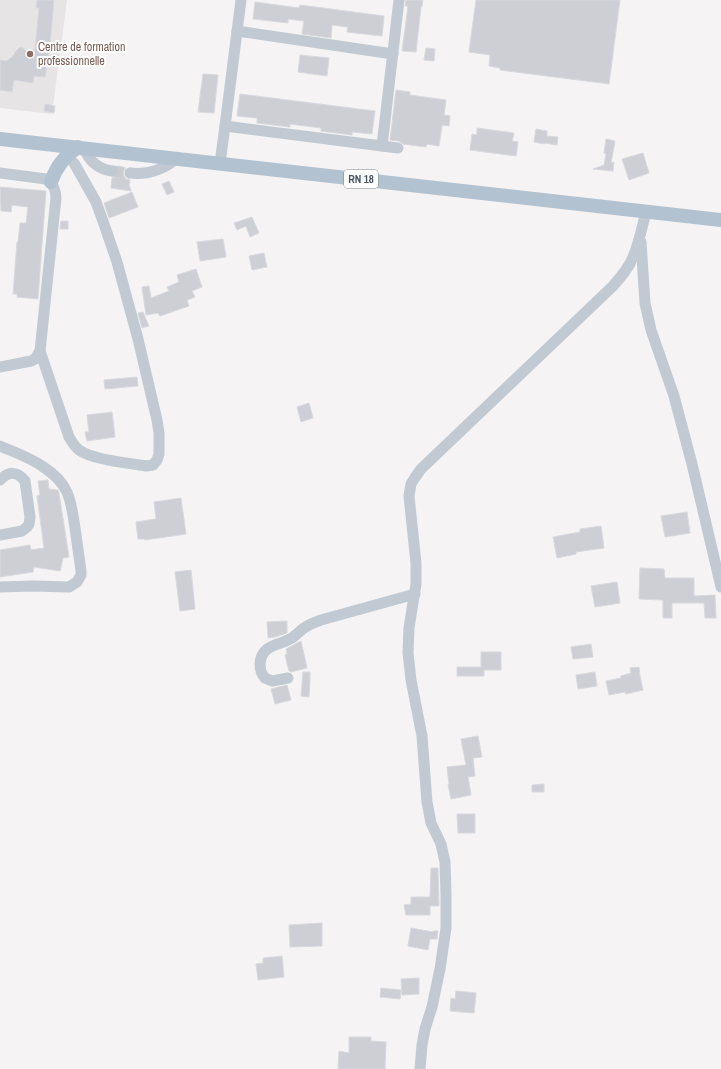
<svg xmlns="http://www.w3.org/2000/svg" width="721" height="1069" viewBox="0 0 721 1069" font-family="'Archivo Narrow',sans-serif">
  <rect width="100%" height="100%" fill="#f5f3f3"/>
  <!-- education -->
  <path fill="#e6e4e5" d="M 0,0 L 67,0 L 52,114 L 0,108 Z"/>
  <!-- building -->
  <g fill="#cdcfd5" stroke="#d7d9de">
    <path d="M 37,0 L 54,0 L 50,44 L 45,77 L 34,76 L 33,83 L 14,80 L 12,92 L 0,90 L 0,60 L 7,61 L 14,55 L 15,52 L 20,47 L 23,48 L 34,59 L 39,8 L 36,8 Z"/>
    <path d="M 406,0 L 423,0 L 422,7 L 421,7 L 416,52 L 402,51 L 408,6 L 405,6 Z"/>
    <path d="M 476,0 L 620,0 L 609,84 L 500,70 L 500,68 L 489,66 L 490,55 L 469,52 Z"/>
    <path d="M 255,2 L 299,8 L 300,5 L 384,16 L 382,36 L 347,32 L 348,27 L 332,25 L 331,38 L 302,34 L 304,21 L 288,19 L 288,23 L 253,19 Z"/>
    <path d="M 426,48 L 435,49 L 434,61 L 424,60 Z"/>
    <path d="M 300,55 L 329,58 L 327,76 L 298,72 Z"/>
    <path d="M 203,74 L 218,75 L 214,113 L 198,112 Z"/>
    <path d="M 396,90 L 410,92 L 410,95 L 446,100 L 444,115 L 450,116 L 449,126 L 443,125 L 443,126 L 442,126 L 439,146 L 427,144 L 426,147 L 403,144 L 399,141 L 390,140 Z"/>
    <path d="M 240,94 L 375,111 L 372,134 L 352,132 L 352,135 L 321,131 L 321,128 L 290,124 L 290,127 L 257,123 L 257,118 L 237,116 Z"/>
    <path d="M 45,104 L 55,106 L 54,113 L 44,111 Z"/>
    <path d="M 477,128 L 514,133 L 512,141 L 518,142 L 516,156 L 470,150 L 472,134 L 477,135 Z"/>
    <path d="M 536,129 L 547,131 L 547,136 L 558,137 L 557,145 L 545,143 L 545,144 L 534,142 Z"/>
    <path d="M 606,139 L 615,141 L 611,163 L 614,162 L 613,171 L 593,169 L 604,165 L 606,154 L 604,153 Z"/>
    <path d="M 643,153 L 649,173 L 629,180 L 622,159 Z"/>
    <path d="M 117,167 L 126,168 L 123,172 L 124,176 L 126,179 L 130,180 L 129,185 L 131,191 L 111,188 L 112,178 L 117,176 L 119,173 L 119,169 Z"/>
    <path d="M 169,181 L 174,192 L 167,195 L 162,184 Z"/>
    <path d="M 0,187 L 46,191 L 38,299 L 17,297 L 17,294 L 13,294 L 17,242 L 18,242 L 20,223 L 26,223 L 28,207 L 12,205 L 11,212 L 1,211 Z"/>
    <path d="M 132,192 L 138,207 L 109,218 L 104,203 Z"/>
    <path d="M 252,217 L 259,233 L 250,237 L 246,226 L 237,230 L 234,223 Z"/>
    <path d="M 61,221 L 68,221 L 68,229 L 60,229 Z"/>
    <path d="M 223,239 L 226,257 L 200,261 L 197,242 Z"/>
    <path d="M 264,253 L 267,267 L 252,270 L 249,256 Z"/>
    <path d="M 196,269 L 202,287 L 192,291 L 195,297 L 187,300 L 189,306 L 160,316 L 158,313 L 146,315 L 142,287 L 149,286 L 151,298 L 169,291 L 167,287 L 179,282 L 177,275 Z"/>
    <path d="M 143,312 L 149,326 L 142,328 L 138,313 Z"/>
    <path d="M 137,377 L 138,386 L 105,389 L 104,380 Z"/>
    <path d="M 309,403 L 313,418 L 301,422 L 297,407 Z"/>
    <path d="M 112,412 L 115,437 L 87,441 L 85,432 L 89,432 L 87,415 Z"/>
    <path d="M 48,480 L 49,489 L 58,490 L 59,493 L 69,557 L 63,558 L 60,571 L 34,567 L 33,572 L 0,577 L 0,550 L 30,545 L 31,550 L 44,548 L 37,496 L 40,495 L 38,481 Z"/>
    <path d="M 181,498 L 186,534 L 145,540 L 144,539 L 138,539 L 136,522 L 156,519 L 154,502 Z"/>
    <path d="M 687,512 L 690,533 L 665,537 L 661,516 Z"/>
    <path d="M 601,526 L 604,548 L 576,552 L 576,554 L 557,558 L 553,537 L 580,532 L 580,529 Z"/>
    <path d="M 640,568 L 664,569 L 665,578 L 694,578 L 694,596 L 715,595 L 716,618 L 705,618 L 704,603 L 672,603 L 672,618 L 663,618 L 663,600 L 639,599 Z"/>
    <path d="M 191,570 L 195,609 L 180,611 L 175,572 Z"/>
    <path d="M 617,582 L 620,603 L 595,607 L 591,586 Z"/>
    <path d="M 287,621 L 287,633 L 275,637 L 268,638 L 267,622 Z"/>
    <path d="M 301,641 L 307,668 L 291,672 L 289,671 L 285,655 L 287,654 L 286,649 Z"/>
    <path d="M 591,644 L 593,657 L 573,659 L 571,647 Z"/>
    <path d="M 481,652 L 501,652 L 501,670 L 484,670 L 484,676 L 457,676 L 457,667 L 481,667 Z"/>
    <path d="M 639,667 L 640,676 L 643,690 L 626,694 L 625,692 L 609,695 L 606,681 L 621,678 L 621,676 L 631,673 L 630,668 Z"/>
    <path d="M 303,672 L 310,672 L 310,679 L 309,697 L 301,696 Z"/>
    <path d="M 595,672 L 597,686 L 578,689 L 576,675 Z"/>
    <path d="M 287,685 L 291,700 L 275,704 L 271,689 Z"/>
    <path d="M 478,736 L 482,757 L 473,758 L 475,776 L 468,777 L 471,795 L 451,799 L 448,785 L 449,784 L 447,767 L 466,765 L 461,739 Z"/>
    <path d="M 544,784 L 544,792 L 532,792 L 532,785 Z"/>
    <path d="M 457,814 L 475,814 L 475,833 L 458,833 Z"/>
    <path d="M 431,868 L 438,868 L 439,906 L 430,906 L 430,915 L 406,915 L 404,905 L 411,904 L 411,897 L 430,897 Z"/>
    <path d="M 322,923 L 322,946 L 290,947 L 289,925 Z"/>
    <path d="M 411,928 L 433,932 L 433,931 L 438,931 L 437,939 L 430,939 L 428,950 L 408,946 Z"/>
    <path d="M 282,956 L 284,977 L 258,980 L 256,964 L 263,963 L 263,958 Z"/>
    <path d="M 419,978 L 419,994 L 402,995 L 401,979 Z"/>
    <path d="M 381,988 L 401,990 L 400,999 L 380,997 Z"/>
    <path d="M 456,991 L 476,993 L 474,1013 L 450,1011 L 451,998 L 455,999 Z"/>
    <path d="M 349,1037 L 371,1037 L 371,1041 L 386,1042 L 385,1069 L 338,1069 L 339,1051 L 349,1053 Z"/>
  </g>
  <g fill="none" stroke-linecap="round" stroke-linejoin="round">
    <!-- minor-tunnel -->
    <path stroke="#caccce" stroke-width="11" stroke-dasharray="11 5.5" stroke-linecap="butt" d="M 112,171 L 130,173"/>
    <!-- minor -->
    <g stroke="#c1cad2" stroke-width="11">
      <path d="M 237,31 L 393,54"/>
      <path d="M 225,126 L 241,0"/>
      <path d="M 382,146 L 399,0"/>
      <path d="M 84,148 C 89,161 98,169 112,171"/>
      <path d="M 220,163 L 225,126 L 398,148"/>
      <path d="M 0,173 L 46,179 C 53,184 56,189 56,198 L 40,351 L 35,359 L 31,361 L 0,367"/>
      <path d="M 130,173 C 149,175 163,170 177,158"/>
      <path d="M 641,242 L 645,303 L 651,330 L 674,396 L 692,464 L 721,587"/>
      <path d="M 40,351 L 69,437 C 72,442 74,446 79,450 C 93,460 129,463 146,466 L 153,465 L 157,460 L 159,454 L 159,433 L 157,420 L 138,339 L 117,262 L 104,224 L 96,202 L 74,163"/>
      <path d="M 0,446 C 14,452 29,457 42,466 C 69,483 71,499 75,528 C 77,543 79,557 81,571 L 81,575 L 77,582 L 69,587 L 33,586 L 0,587"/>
      <path d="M 0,480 C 9,471 17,471 25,481 L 30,517 L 29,524 L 27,527 L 22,531 L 0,535"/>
      <path d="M 288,678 L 272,681 L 265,678 C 261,674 260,669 260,664 C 261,644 279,646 292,638 C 296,635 300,631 304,628 C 310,624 315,622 321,620 L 415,594"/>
      <path d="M 420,1069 L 422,1045 L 425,1029 L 432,1007 L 440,969 L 446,928 L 446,894 L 445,862 L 441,844 L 431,823 L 427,802 L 422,736 L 411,680 L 408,653 L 409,628 L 416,584 L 416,563 L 409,496 L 411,484 L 414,479 L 421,469 L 613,286 C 621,277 629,268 633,257 C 639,243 642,227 646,212"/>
    </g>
    <!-- major -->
    <g stroke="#b3c2d1" stroke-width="14">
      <path d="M 0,139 L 721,220"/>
      <path d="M 51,182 C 56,167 64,156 78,147"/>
    </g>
  </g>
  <!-- markers -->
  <circle fill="#8d6e63" stroke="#fff" stroke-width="1.5" cx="30" cy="54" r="4"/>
  <g text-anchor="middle" stroke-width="4" stroke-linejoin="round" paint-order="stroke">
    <!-- shield labels -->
    <rect fill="#fff" stroke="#808990" stroke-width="1" x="344" y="170" width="34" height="18" rx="3"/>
    <g font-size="11" font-weight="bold" fill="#4a5661">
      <text x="361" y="183">RN 18</text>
    </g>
    <!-- education labels -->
    <g font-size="12" fill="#785e54" stroke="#fff" text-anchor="start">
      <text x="38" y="51">Centre de formation<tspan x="38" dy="14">professionnelle</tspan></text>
    </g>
  </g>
</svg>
